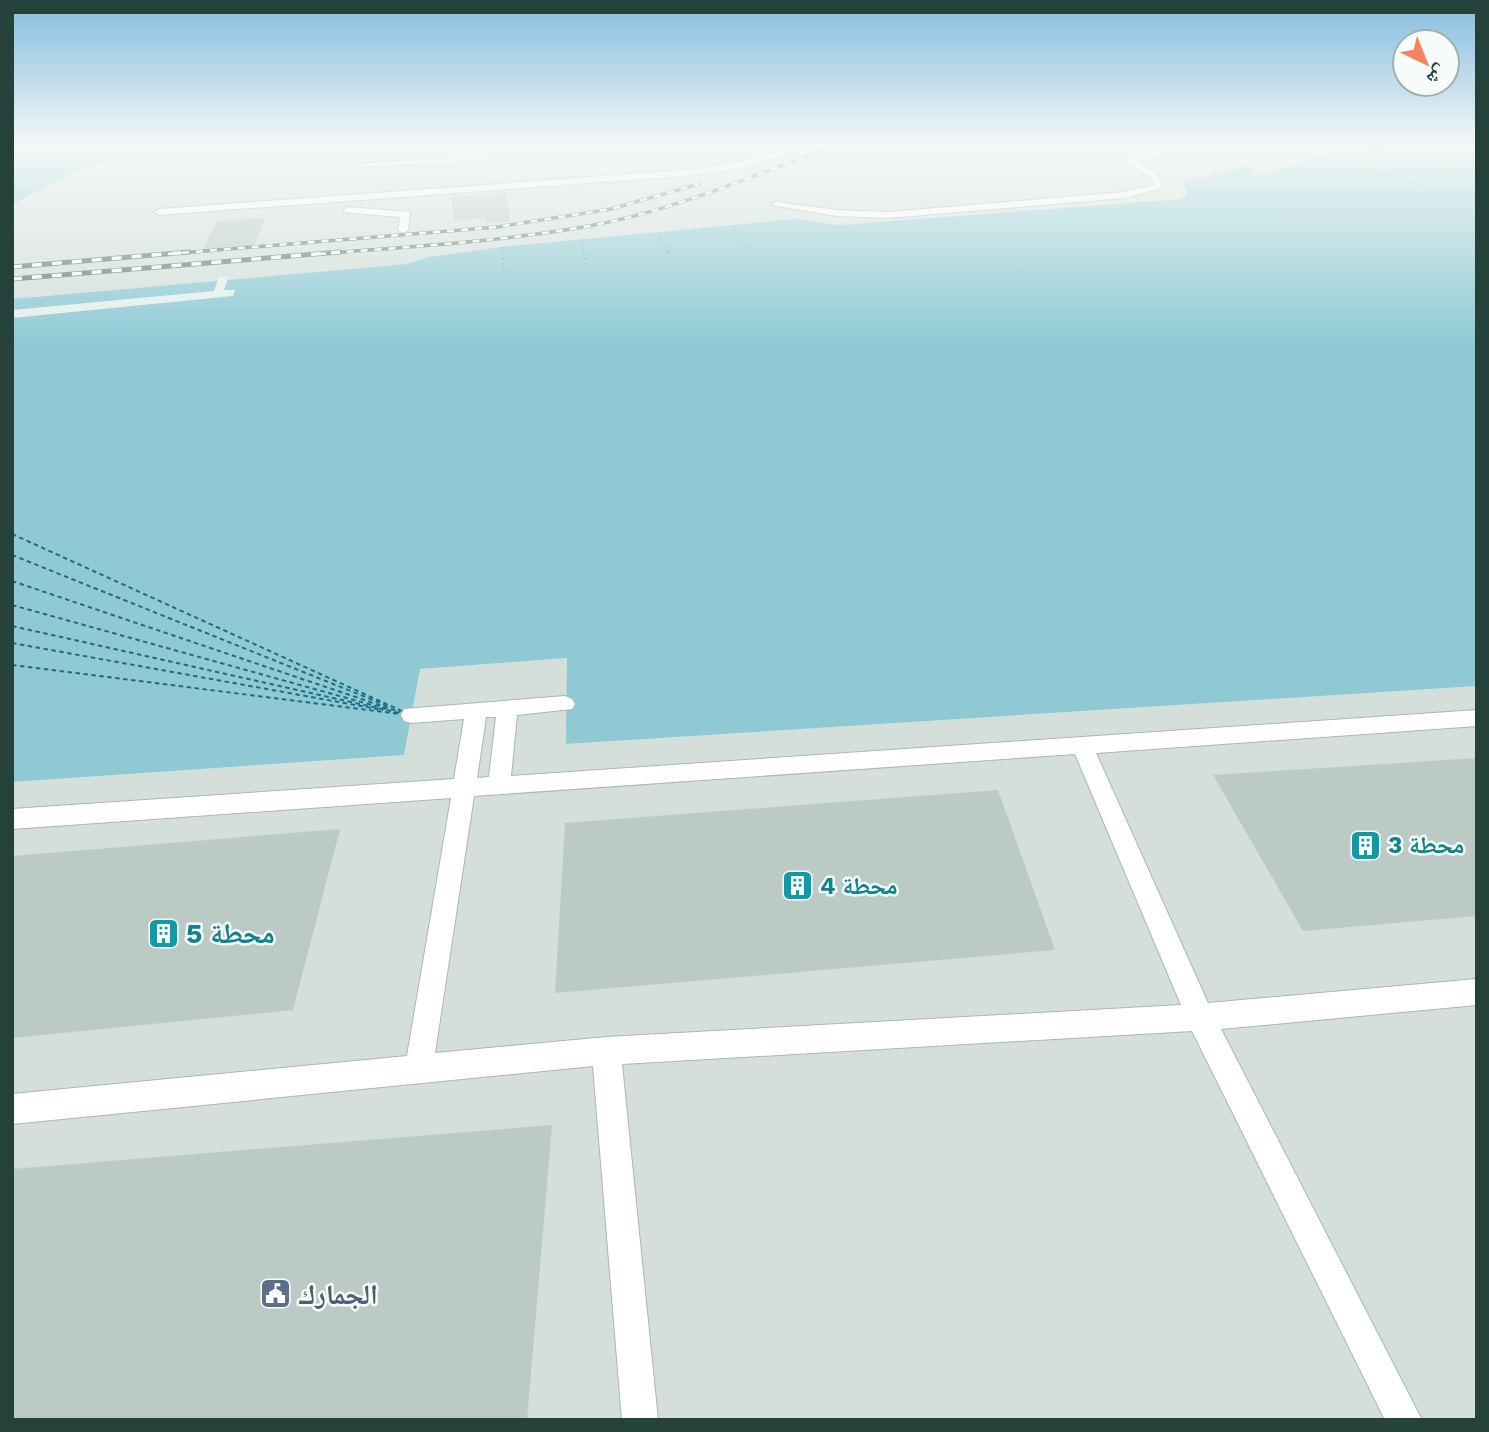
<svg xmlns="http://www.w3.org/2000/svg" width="1489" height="1432" viewBox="0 0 1489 1432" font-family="'Work Sans','Noto Naskh Arabic',sans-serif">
  <rect width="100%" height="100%" fill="#e6efeb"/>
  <!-- built -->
  <g fill="#d4dfda">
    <path d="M 159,146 L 1309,146 L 1301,148 L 1316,153 L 1333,152 L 1255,176 L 1242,166 L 1183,183 L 1187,192 L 1183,199 L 838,225 L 733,225 L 501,247 L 428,257 L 408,264 L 12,299 L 12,205 L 37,191 L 118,156 Z"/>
    <path d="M 568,658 L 567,744 L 1477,686 L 1477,1420 L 12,1420 L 12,782 L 404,755 L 420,669 Z"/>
  </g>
  <!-- water -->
  <g fill="#8ec9d4">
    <path d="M 93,146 L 147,146 L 143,151 C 98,161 52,182 12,205 L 12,151 Z"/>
    <path d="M 1309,146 L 1477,146 L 1477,686 L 566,744 L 567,658 L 420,669 L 404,755 L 12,782 L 12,299 L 407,264 L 428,257 L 501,247 L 796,219 L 838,225 L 1183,199 L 1187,192 L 1182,183 L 1242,166 L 1259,171 L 1250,174 L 1255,176 L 1332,153 C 1323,149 1310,152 1299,149 Z"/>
  </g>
  <!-- pier -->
  <path fill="#e6efeb" d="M 229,276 L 224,290 L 235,290 L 233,296 L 12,318 L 12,310 L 214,291 L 219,277 Z"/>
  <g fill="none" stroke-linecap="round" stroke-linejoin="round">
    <!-- ferry -->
    <g stroke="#1c6f80" stroke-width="2" stroke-dasharray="4.5 3.5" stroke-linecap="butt">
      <path d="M 12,534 L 404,712"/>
      <path d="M 12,555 L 388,706"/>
      <path d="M 12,581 L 400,712"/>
      <path d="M 12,605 L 390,710"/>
      <path d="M 12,626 L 404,714"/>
      <path d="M 12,643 L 383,710"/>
      <path d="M 12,665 L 400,714"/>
    </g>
  </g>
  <!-- building -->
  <g fill="#bbcac4">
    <path d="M 506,192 L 510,221 L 486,223 L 486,218 L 454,221 L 451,197 Z"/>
    <path d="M 265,218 L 254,246 L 202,250 L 217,221 Z"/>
    <path d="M 1477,758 L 1477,916 L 1303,931 L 1213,775 Z"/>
    <path d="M 998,790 L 1055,950 L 555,993 L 565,823 Z"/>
    <path d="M 340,829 L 293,1010 L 12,1038 L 12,856 Z"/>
    <path d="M 552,1125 L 527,1420 L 12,1420 L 12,1169 Z"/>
  </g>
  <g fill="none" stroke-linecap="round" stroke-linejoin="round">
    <defs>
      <g id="minor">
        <path d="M 483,146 L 491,146 L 490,160 L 361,167 L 357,164 L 483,156 Z"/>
        <path d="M 800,146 L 814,146 L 740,168 L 697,175 L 159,215 L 154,212 L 159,209 L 697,169 L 739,162 Z"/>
        <path d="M 1173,146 L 1186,146 L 1138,162 L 1158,175 L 1162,188 L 1124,198 L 888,218 L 837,216 L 771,205 L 776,202 L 837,210 L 888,212 L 1124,192 L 1154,185 L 1151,178 L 1128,163 L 1128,159 Z"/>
        <path d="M 347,207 L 410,212 L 408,230 L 403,233 L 398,230 L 400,217 L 343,212 Z"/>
        <path d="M 565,696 L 572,699 L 575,704 L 572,709 L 517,715 L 511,776 L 1477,710 L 1477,726 L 1096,753 L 1208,1003 L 1477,979 L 1477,1005 L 1221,1029 L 1422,1420 L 1385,1420 L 1192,1031 L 622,1064 L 658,1420 L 622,1420 L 593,1066 L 12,1124 L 12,1094 L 407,1056 L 451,798 L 12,829 L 12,809 L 454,779 L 464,719 L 411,723 L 404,721 L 401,715 L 404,709 ZM 486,717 L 496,717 L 489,777 L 477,778 ZM 1075,754 L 1181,1005 L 606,1037 L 435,1053 L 474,796 Z"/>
      </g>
    </defs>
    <!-- minor casing -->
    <use href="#minor" stroke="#a8b8b2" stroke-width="2"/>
    <!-- path-far1 -->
    <g stroke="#86b3a5" stroke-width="2" stroke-dasharray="2 2.5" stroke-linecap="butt">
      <path d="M 1353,146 L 1457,173"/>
      <path d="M 1318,157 L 1422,185"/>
      <path d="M 732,225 L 748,251"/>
      <path d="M 659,234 L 668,254"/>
      <path d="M 581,239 L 584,254"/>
      <path d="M 501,247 L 502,254"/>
    </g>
    <!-- path -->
    <g stroke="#86b3a5" stroke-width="2.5" stroke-dasharray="2 3.5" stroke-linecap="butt">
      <path d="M 502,252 L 504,272"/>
      <path d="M 584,252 L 587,266"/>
      <path d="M 667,252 L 670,258"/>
    </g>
    <!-- minor -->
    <use href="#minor" fill="#fff" fill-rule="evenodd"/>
    <defs>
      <g id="rail-far1">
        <path d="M 168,254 L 497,227 L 611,209 L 699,184"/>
        <path d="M 319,254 C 406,247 496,242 583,227 C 669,213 753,175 835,146"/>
      </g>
      <g id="rail">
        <path d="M 12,267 L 189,252"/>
        <path d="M 12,279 L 340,252"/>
      </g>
    </defs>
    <!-- rail-far1 casing -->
    <use href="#rail-far1" stroke="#5f7d75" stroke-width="3.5"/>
    <!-- rail casing -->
    <use href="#rail" stroke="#5f7d75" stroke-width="5"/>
    <!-- rail-far1 -->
    <use href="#rail-far1" stroke="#f7fbf9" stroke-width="2.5" stroke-dasharray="7" stroke-linecap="butt"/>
    <!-- rail -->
    <use href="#rail" stroke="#f7fbf9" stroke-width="3.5" stroke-dasharray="10" stroke-linecap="butt"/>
  </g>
  <!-- sky -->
  <linearGradient id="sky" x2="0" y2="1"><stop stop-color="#84bce0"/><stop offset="0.42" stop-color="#f4f8f6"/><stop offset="1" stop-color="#f4f8f6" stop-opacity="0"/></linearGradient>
  <rect width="1489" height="347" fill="url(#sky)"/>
  <!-- icons -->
  <defs>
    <symbol id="building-square" viewBox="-11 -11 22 22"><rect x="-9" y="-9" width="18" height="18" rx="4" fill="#0f9aa8" stroke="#f7fbf9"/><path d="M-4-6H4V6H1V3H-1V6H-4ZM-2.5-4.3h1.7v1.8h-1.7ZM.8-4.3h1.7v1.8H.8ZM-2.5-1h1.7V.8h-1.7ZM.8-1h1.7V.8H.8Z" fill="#fff"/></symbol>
    <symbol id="civic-square" viewBox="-11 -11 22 22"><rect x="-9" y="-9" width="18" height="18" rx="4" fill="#5c6f8a" stroke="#f7fbf9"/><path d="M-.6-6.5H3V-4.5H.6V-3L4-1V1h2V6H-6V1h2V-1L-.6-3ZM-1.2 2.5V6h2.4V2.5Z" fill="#fff"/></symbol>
  </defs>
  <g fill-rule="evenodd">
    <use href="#building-square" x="1348" y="828" width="35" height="35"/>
    <use href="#building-square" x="780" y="868" width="35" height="35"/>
    <use href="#building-square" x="146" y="916" width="35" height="35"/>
    <use href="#civic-square" x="258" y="1276" width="35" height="35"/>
  </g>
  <g text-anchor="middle" stroke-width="5" stroke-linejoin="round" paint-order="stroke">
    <!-- culture labels -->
    <g font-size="24" font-weight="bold" fill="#0d838f" stroke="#f7fbf9" text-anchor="start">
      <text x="1388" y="853">محطة 3</text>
      <text x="820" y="894">محطة 4</text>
    </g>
    <!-- near-culture labels -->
    <g font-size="28" font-weight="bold" fill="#0d838f" stroke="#f7fbf9" text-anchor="start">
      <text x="186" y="943">محطة 5</text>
    </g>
    <!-- near-service labels -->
    <g font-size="28" font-weight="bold" fill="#4e5e75" stroke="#f7fbf9" text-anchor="start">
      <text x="298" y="1304">الجمارك</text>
    </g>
  </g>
  <!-- border -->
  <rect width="1489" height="1432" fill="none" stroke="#24423a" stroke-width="28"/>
  <!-- north arrow -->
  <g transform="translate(1426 63) rotate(137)"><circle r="33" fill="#f7fbf9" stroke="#a3b1ad" stroke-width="2"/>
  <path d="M0-5L12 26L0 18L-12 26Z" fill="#f4845f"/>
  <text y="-10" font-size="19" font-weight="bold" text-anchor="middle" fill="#24423a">ش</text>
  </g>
</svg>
